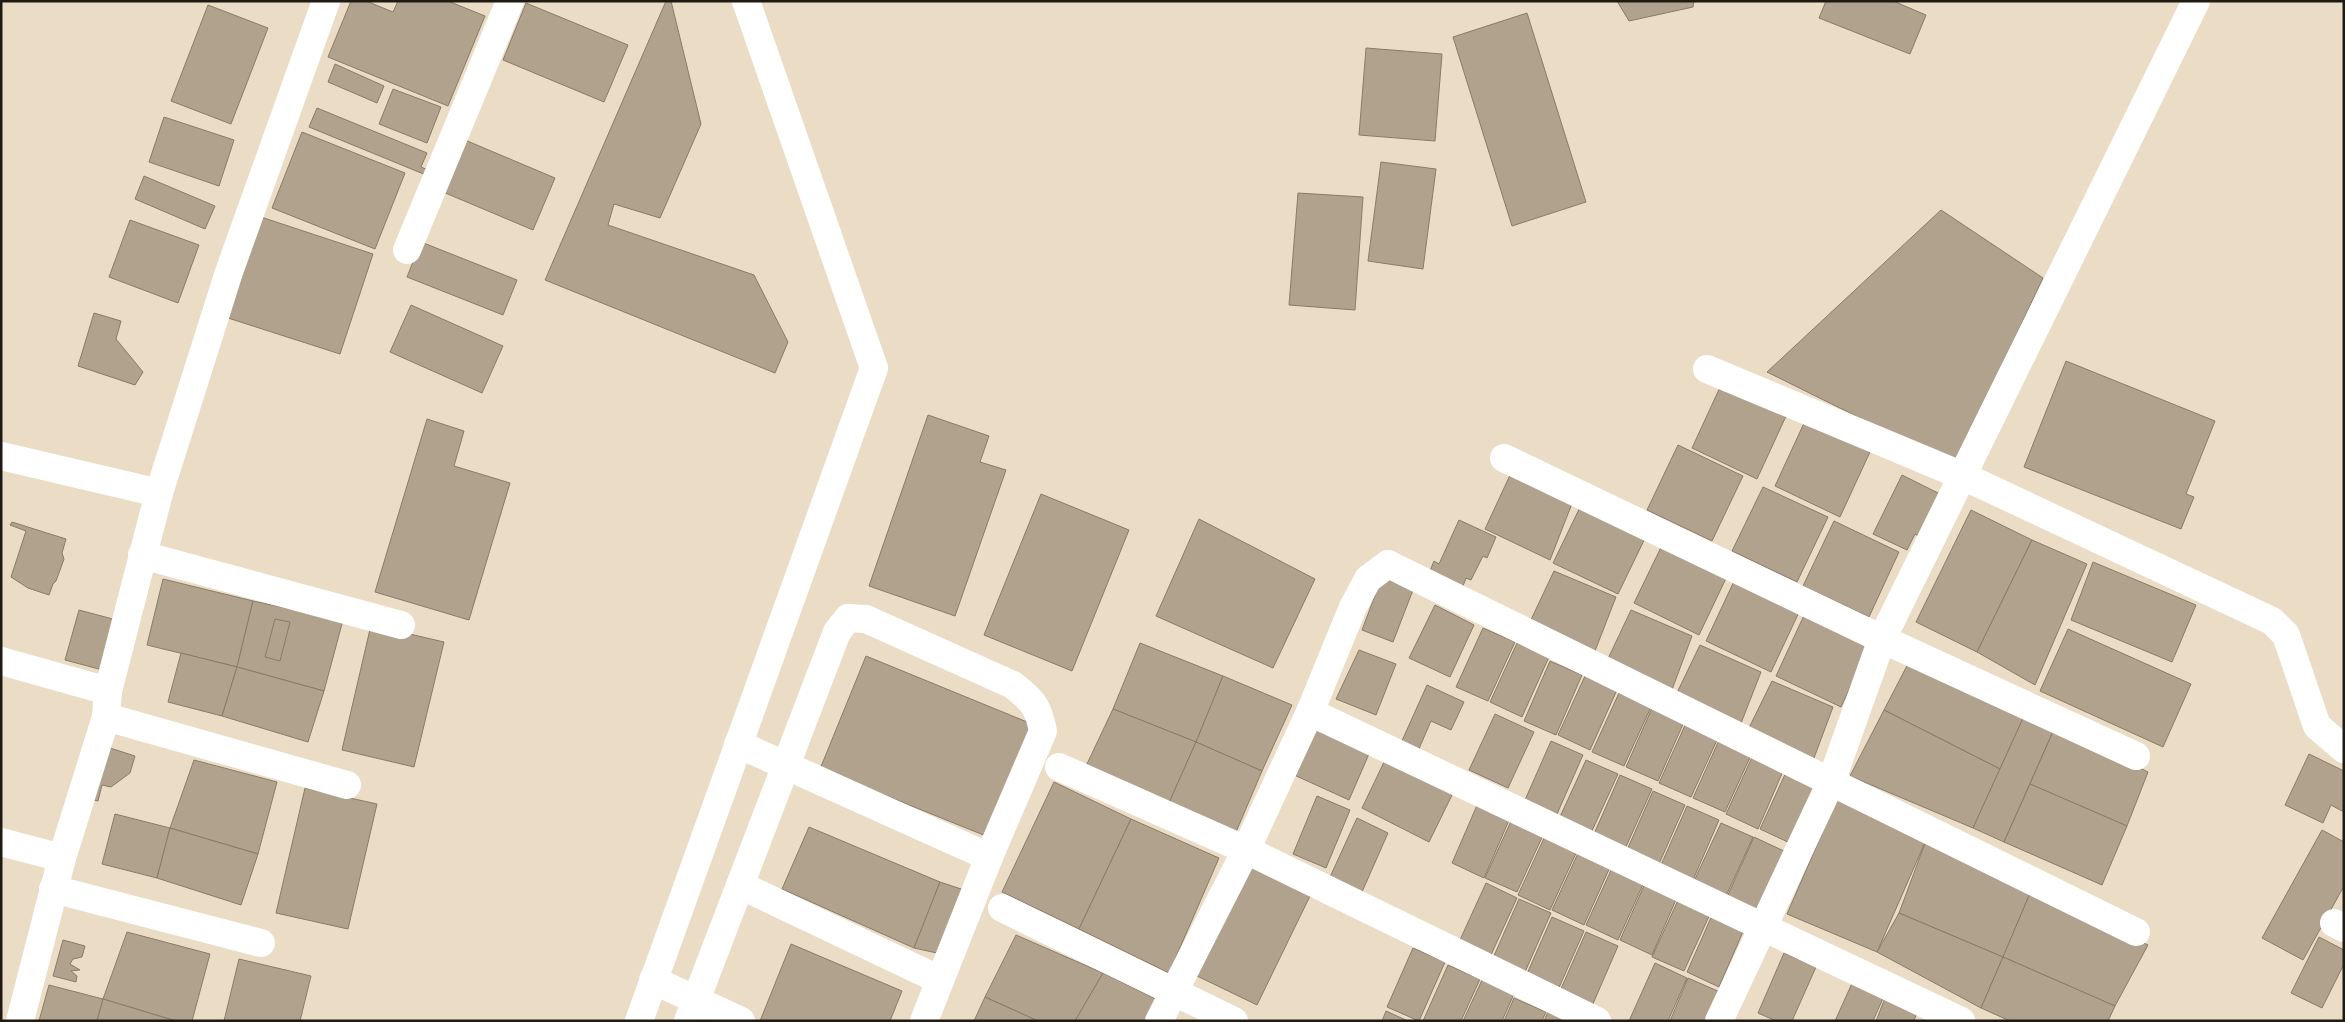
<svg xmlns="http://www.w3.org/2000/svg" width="2345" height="1022" viewBox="0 0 2345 1022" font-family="Montserrat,sans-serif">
  <rect width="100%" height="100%" fill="#ebdcc6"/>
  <!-- building -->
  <g fill="#b1a28d" stroke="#8a7b68">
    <path d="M 351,1 L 366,1 L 393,12 L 398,1 L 448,1 L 485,16 L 448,106 L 328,57 Z"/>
    <path d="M 666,1 L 671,1 L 701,124 L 660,218 L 614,204 L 608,225 L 754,275 L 788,342 L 775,373 L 545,280 Z"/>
    <path d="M 1617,1 L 1694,1 L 1693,7 L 1629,21 Z"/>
    <path d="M 1826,1 L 1893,1 L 1926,15 L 1910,54 L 1819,18 Z"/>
    <path d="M 526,3 L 628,45 L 604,102 L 503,60 Z"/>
    <path d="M 208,5 L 268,28 L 231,124 L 171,101 Z"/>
    <path d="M 1527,13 L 1586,202 L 1512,226 L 1453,37 Z"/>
    <path d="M 1366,48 L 1442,54 L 1435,141 L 1359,135 Z"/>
    <path d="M 335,64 L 384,86 L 377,103 L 328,82 Z"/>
    <path d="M 393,89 L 441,107 L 427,143 L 379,124 Z"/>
    <path d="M 317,108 L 427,153 L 421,167 L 428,170 L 426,175 L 309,127 Z"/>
    <path d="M 164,117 L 234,140 L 219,186 L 149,162 Z"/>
    <path d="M 302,132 L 405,173 L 375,249 L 272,208 Z"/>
    <path d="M 465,140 L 555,178 L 533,230 L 443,192 Z"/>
    <path d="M 1381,162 L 1436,169 L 1423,269 L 1368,261 Z"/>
    <path d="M 144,176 L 215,206 L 205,229 L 135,199 Z"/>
    <path d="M 1298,193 L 1363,197 L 1355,310 L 1289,305 Z"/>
    <path d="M 1941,210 L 2043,278 L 1955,465 L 1767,372 Z"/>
    <path d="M 261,217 L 373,254 L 340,354 L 228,318 Z"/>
    <path d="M 130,220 L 199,245 L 178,303 L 109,277 Z"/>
    <path d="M 421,242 L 517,280 L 503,315 L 407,277 Z"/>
    <path d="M 411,305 L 503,346 L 482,393 L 390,352 Z"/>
    <path d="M 94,313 L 121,321 L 116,339 L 143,372 L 135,385 L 78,366 Z"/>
    <path d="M 2066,361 L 2215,421 L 2186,494 L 2194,497 L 2181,529 L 2024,467 Z"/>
    <path d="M 1722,383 L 1787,414 L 1757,479 L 1692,448 Z"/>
    <path d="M 928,415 L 989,436 L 980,462 L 1006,470 L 955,616 L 869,586 Z"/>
    <path d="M 427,419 L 464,431 L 454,466 L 510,483 L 469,620 L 375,592 Z"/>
    <path d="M 1805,421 L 1870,452 L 1840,517 L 1775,486 Z"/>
    <path d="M 1678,445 L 1743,476 L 1712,541 L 1647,510 Z"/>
    <path d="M 1511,473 L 1573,501 L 1550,560 L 1485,529 Z"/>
    <path d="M 1902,475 L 1940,494 L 1918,536 L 1915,534 L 1907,550 L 1873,534 Z"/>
    <path d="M 1763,487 L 1828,517 L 1797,582 L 1732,551 Z"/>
    <path d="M 1041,494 L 1129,530 L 1072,671 L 984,635 Z"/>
    <path d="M 1584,499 L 1649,530 L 1618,594 L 1553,563 Z"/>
    <path d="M 1971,510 L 2032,540 L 1977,652 L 1916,622 Z"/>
    <path d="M 1199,519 L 1315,579 L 1273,668 L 1156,616 Z"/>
    <path d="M 1459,520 L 1496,537 L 1487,558 L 1483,556 L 1471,580 L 1466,578 L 1463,586 L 1430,571 L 1434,561 L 1439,564 Z"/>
    <path d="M 1834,521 L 1899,552 L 1869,617 L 1803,586 Z"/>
    <path d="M 12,522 L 66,539 L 62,553 L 64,559 L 56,581 L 53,584 L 49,595 L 28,588 L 11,577 L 26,531 L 10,525 Z"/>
    <path d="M 1665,539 L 1730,570 L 1699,635 L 1634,603 Z"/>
    <path d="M 2032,540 L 2087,564 L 2035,685 L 1977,652 Z"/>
    <path d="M 2093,562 L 2196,605 L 2172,662 L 2071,620 Z"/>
    <path d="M 1554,571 L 1616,597 L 1593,656 L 1528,626 Z"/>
    <path d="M 1382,577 L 1413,590 L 1393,642 L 1362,630 Z"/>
    <path d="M 1736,577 L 1801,608 L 1771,672 L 1706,641 Z"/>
    <path d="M 163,579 L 253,601 L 237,667 L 147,645 Z"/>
    <path d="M 253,601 L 343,620 L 324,691 L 237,667 Z"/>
    <path d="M 1435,605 L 1474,625 L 1450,677 L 1409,658 Z"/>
    <path d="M 79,610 L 124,622 L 110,672 L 65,660 Z"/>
    <path d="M 1631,610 L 1692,636 L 1670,695 L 1605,665 Z"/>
    <path d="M 1806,611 L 1871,642 L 1841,707 L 1776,676 Z"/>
    <path d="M 275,619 L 290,622 L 280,661 L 265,657 Z"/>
    <path d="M 371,625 L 444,642 L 414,767 L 342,750 Z"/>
    <path d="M 1483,628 L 1515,642 L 1488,701 L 1456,687 Z"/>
    <path d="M 2068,629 L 2191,684 L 2163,747 L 2040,691 Z"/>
    <path d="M 1140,643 L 1223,676 L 1196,742 L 1113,709 Z"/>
    <path d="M 1517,643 L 1549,657 L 1522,717 L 1490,702 Z"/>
    <path d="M 1700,645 L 1761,672 L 1738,731 L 1673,701 Z"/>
    <path d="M 1359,650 L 1396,664 L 1376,715 L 1336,699 Z"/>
    <path d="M 181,653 L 237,667 L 222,716 L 168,702 Z"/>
    <path d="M 866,656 L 1032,724 L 986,836 L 820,769 Z"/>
    <path d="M 1910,660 L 2025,714 L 2000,769 L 1884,710 Z"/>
    <path d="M 1550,661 L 1582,675 L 1556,735 L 1524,721 Z"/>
    <path d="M 237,667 L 324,691 L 308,742 L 222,716 Z"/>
    <path d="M 1223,676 L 1292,705 L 1262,771 L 1196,742 Z"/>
    <path d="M 1585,676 L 1617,690 L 1590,750 L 1558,735 Z"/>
    <path d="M 1772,681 L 1833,707 L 1811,766 L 1745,736 Z"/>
    <path d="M 1427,685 L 1464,702 L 1451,730 L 1431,721 L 1418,751 L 1401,743 Z"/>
    <path d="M 1619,693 L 1651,707 L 1624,766 L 1592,752 Z"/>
    <path d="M 1652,708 L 1684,722 L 1658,781 L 1626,767 Z"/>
    <path d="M 1113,709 L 1196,742 L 1169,803 L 1086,766 Z"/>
    <path d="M 1884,710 L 2000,769 L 1973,828 L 1850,776 Z"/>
    <path d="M 1495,714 L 1534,732 L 1508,788 L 1469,770 Z"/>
    <path d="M 2025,714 L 2055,727 L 2004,842 L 1973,828 Z"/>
    <path d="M 1315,722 L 1372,747 L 1349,800 L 1292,774 Z"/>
    <path d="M 1686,723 L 1718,738 L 1691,797 L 1659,783 Z"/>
    <path d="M 2055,727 L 2148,772 L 2127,826 L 2030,784 Z"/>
    <path d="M 1720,738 L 1752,753 L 1725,812 L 1693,798 Z"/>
    <path d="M 1551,741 L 1583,755 L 1557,814 L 1525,800 Z"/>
    <path d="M 1196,742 L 1262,771 L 1236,832 L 1169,803 Z"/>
    <path d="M 110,748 L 135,756 L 130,773 L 111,787 L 102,785 L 98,801 L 94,800 Z"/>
    <path d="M 2309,754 L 2344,771 L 2344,808 L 2342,811 L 2331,805 L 2323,823 L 2285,805 Z"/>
    <path d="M 1753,755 L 1784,769 L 1758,829 L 1726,814 Z"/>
    <path d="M 1386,758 L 1454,791 L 1429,842 L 1362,808 Z"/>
    <path d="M 194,760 L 277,782 L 258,854 L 170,828 Z"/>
    <path d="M 1586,760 L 1618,774 L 1591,833 L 1559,819 Z"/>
    <path d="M 1787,770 L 1819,784 L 1792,844 L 1760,829 Z"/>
    <path d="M 1620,775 L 1652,789 L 1625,849 L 1594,834 Z"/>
    <path d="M 1054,782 L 1131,819 L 1079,929 L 1002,892 Z"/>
    <path d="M 2030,784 L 2127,826 L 2102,885 L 2004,842 Z"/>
    <path d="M 305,788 L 377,804 L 348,929 L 276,913 Z"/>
    <path d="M 1653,791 L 1685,805 L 1659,864 L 1627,850 Z"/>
    <path d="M 1317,796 L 1350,810 L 1326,868 L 1293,854 Z"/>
    <path d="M 1837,799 L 1927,838 L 1877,952 L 1787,914 Z"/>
    <path d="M 1478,803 L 1510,818 L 1484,878 L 1452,863 Z"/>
    <path d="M 1687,806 L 1719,820 L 1693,880 L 1661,865 Z"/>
    <path d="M 115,814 L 170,828 L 157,878 L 102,864 Z"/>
    <path d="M 1357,818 L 1388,833 L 1362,892 L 1330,877 Z"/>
    <path d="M 1131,819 L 1219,858 L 1169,973 L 1079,929 Z"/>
    <path d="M 1512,819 L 1544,833 L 1517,892 L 1485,878 Z"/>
    <path d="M 1721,823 L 1753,837 L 1726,896 L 1694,881 Z"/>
    <path d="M 809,827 L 940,882 L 914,948 L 782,889 Z"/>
    <path d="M 170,828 L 258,854 L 241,905 L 157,878 Z"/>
    <path d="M 2322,830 L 2344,842 L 2344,886 L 2303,960 L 2262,938 Z"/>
    <path d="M 1545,836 L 1577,851 L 1550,910 L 1518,895 Z"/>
    <path d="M 1754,837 L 1786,852 L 1759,911 L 1727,897 Z"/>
    <path d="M 1927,838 L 2031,891 L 2003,957 L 1899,913 Z"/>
    <path d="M 1579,851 L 1611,865 L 1584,925 L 1552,910 Z"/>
    <path d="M 1249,861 L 1312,892 L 1257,1005 L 1195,975 Z"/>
    <path d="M 1613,866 L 1645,880 L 1618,940 L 1586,925 Z"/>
    <path d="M 1646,881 L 1678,895 L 1652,955 L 1620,940 Z"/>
    <path d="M 940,882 L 967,891 L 946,955 L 914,948 Z"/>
    <path d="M 1486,883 L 1517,898 L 1490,957 L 1459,942 Z"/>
    <path d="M 2031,891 L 2148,945 L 2115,1006 L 2003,957 Z"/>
    <path d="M 1679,898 L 1711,912 L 1684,971 L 1652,957 Z"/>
    <path d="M 1519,899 L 1551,913 L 1525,972 L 1493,958 Z"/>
    <path d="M 1713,913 L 1745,927 L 1719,987 L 1687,972 Z"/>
    <path d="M 1899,913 L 2003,957 L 1981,1008 L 1877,952 Z"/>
    <path d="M 1552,917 L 1584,931 L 1558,990 L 1526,976 Z"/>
    <path d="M 127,932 L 210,954 L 192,1021 L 176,1021 L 103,999 Z"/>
    <path d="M 1586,932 L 1618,946 L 1592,1006 L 1560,991 Z"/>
    <path d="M 1016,935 L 1103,973 L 1075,1021 L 1038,1021 L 985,997 Z"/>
    <path d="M 2319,937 L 2344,950 L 2344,964 L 2322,1008 L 2291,993 Z"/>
    <path d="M 63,940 L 85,946 L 82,957 L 73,959 L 70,964 L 80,970 L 71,971 L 77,976 L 76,982 L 53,976 Z"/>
    <path d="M 791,944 L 902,991 L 890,1021 L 760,1021 Z"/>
    <path d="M 1413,948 L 1445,962 L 1419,1021 L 1387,1007 Z"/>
    <path d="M 1784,953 L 1816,967 L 1792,1021 L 1776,1021 L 1758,1013 Z"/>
    <path d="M 2003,957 L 2115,1006 L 2108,1021 L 2010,1021 L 1981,1008 Z"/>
    <path d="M 239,959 L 311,976 L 300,1021 L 224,1021 Z"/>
    <path d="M 1655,963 L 1687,978 L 1668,1021 L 1629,1021 Z"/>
    <path d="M 1448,965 L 1480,979 L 1461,1021 L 1423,1021 Z"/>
    <path d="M 1103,973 L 1156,999 L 1146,1021 L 1075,1021 Z"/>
    <path d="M 1688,978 L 1720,992 L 1708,1021 L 1670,1021 Z"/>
    <path d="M 1482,980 L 1514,994 L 1502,1021 L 1463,1021 Z"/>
    <path d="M 1853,981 L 1884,996 L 1873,1021 L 1835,1021 Z"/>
    <path d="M 49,985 L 103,999 L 97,1021 L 39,1021 Z"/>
    <path d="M 985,997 L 1038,1021 L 974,1021 Z"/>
    <path d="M 1514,998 L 1546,1012 L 1542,1021 L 1504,1021 Z"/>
    <path d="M 1885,998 L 1917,1012 L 1914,1021 L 1876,1021 Z"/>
    <path d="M 103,999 L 176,1021 L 97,1021 Z"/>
    <path d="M 1386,1011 L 1408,1021 L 1382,1021 Z"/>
    <path d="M 1548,1012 L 1567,1021 L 1544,1021 Z"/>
  </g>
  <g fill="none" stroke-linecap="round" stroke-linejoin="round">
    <!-- minor -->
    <g stroke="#fff" stroke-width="28">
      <path d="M 407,250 L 510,1"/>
      <path d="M 1707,369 L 1963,476 L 2272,621 L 2286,635 L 2317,726 L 2344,749"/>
      <path d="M 1,456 L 159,493"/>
      <path d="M 1504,458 L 1882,639 L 2136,756"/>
      <path d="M 142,555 L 401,625"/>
      <path d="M 1,661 L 108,691"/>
      <path d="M 1310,712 L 1961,1021"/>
      <path d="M 106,717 L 347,785"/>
      <path d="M 738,744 L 989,857"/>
      <path d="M 1059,767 L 1246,850 L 1597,1021"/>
      <path d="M 1,842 L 62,858"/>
      <path d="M 740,885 L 940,980"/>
      <path d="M 53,889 L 261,943"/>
      <path d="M 1002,908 L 1234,1021"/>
      <path d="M 2334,923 L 2344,928"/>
      <path d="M 653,980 L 741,1021"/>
      <path d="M 20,1021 L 62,858 L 106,717 L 108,691 L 159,493 L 229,272 L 326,1"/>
      <path d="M 639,1021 L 874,368 L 746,1"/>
      <path d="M 688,1021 L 837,632 L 848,618 L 866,619 L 1013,685 C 1033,701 1038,706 1043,731 L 989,857 L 924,1021"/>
      <path d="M 1159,1021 L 1246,850 L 1310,712 L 1353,607 L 1368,579 L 1388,564 L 2136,932"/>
      <path d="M 1719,1021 L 1831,782 L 1882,639 L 2196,1"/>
    </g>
  </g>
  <!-- border -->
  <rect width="2345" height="1022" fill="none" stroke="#1f1a12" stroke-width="5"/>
</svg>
